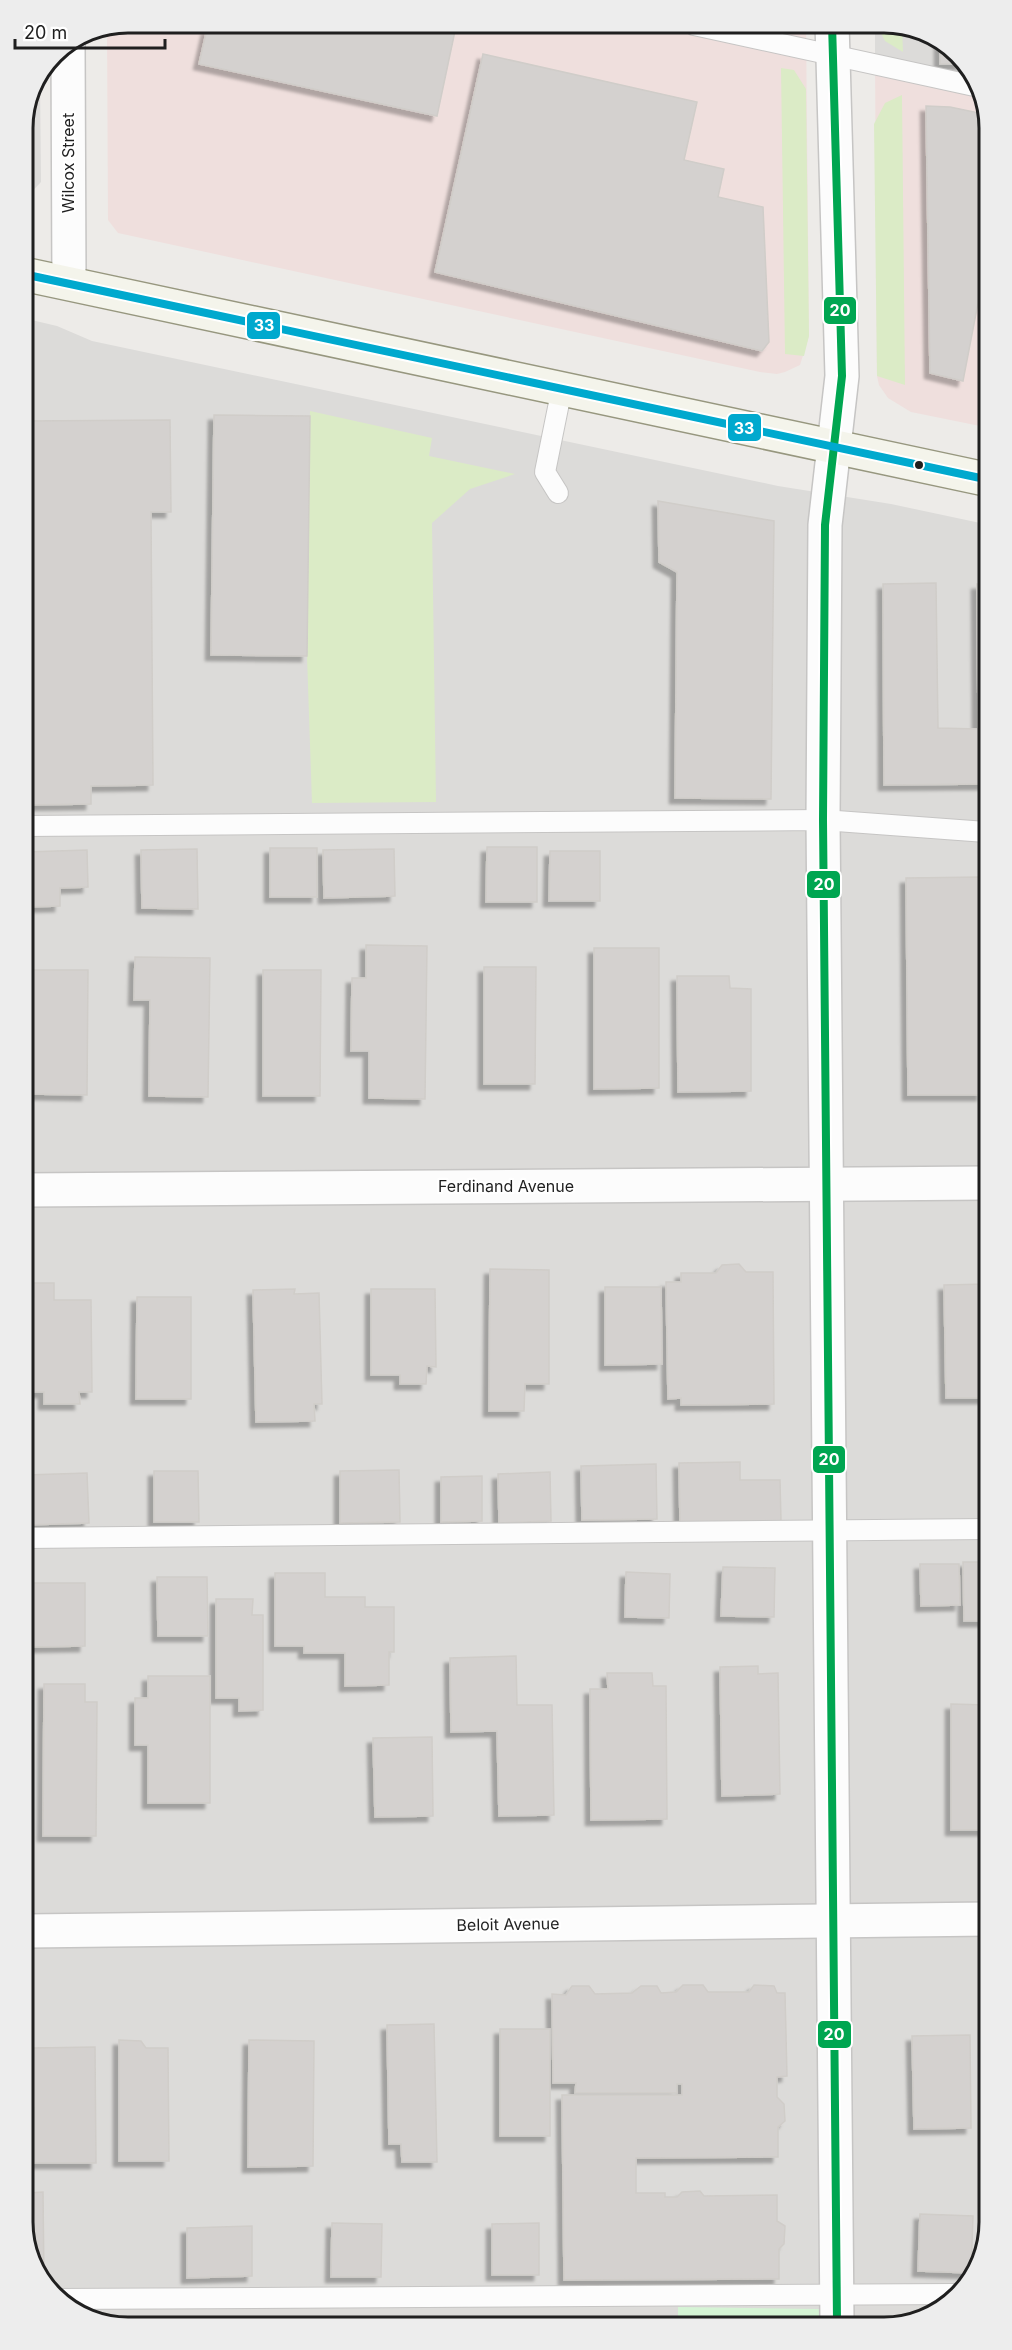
<svg xmlns="http://www.w3.org/2000/svg" width="1012" height="2350" viewBox="0 0 1012 2350" font-family="Inter,sans-serif">
  <defs>
    <filter id="shadow"><feDropShadow dx="-5.5" dy="5.5" stdDeviation="1.5" flood-color="#0004"/></filter>
  </defs>
  <rect width="100%" height="100%" fill="#edebe8"/>
  <!-- residential -->
  <g fill="#dcdbd9">
    <path d="M 875,23 L 892,23 L 949,44 L 979,87 L 875,64 Z"/>
    <path d="M 40,83 L 41,182 L 23,201 L 23,121 Z"/>
    <path d="M 23,318 L 57,326 L 92,341 L 778,486 L 891,504 L 985,524 L 989,2223 L 972,2281 L 919,2322 L 120,2327 L 63,2306 L 28,2257 Z"/>
  </g>
  <!-- commercial -->
  <g fill="#efdfdd">
    <path d="M 806,24 L 809,336 L 800,365 L 785,372 L 777,374 L 760,372 L 118,233 L 108,220 L 107,30 Z"/>
    <path d="M 875,64 L 984,93 L 985,427 L 911,412 L 888,398 L 879,385 L 877,376 Z"/>
  </g>
  <!-- grass -->
  <g fill="#dbebc6">
    <path d="M 876,23 L 892,23 L 902,27 L 903,52 L 885,41 Z"/>
    <path d="M 781,68 L 794,70 L 806,89 L 809,336 L 804,356 L 785,354 Z"/>
    <path d="M 902,95 L 905,385 L 877,376 L 874,124 L 885,103 Z"/>
    <path d="M 310,411 L 432,438 L 429,456 L 515,474 L 470,489 L 432,523 L 436,802 L 312,803 L 307,656 Z"/>
  </g>
  <!-- park -->
  <path fill="#d5f4d5" d="M 678,2307 L 819,2309 L 819,2322 L 678,2323 Z"/>
  <!-- building -->
  <g fill="#d4d1cf" stroke="#d0cdc9" stroke-width="1.5" filter="url(#shadow)">
    <path d="M 436,27 L 455,31 L 437,116 L 199,64 L 207,29 Z"/>
    <path d="M 940,41 L 949,44 L 963,64 L 940,64 Z"/>
    <path d="M 483,54 L 697,102 L 684,160 L 724,169 L 718,197 L 763,207 L 769,342 L 762,351 L 435,272 Z"/>
    <path d="M 926,106 L 950,107 L 984,114 L 984,272 L 963,381 L 930,373 Z"/>
    <path d="M 214,415 L 310,416 L 307,656 L 211,655 Z"/>
    <path d="M 170,420 L 171,512 L 151,512 L 153,785 L 91,786 L 91,804 L 26,805 L 23,421 Z"/>
    <path d="M 658,501 L 774,521 L 771,799 L 675,798 L 677,572 L 659,562 Z"/>
    <path d="M 936,583 L 938,728 L 978,729 L 977,584 L 985,584 L 986,784 L 884,785 L 883,584 Z"/>
    <path d="M 487,847 L 537,847 L 537,902 L 486,902 Z"/>
    <rect x="270" y="848" width="47" height="49"/>
    <path d="M 197,849 L 198,909 L 142,908 L 141,850 Z"/>
    <path d="M 394,849 L 395,896 L 324,898 L 323,850 Z"/>
    <path d="M 87,850 L 88,887 L 60,888 L 60,906 L 25,907 L 25,852 Z"/>
    <path d="M 550,851 L 600,851 L 600,901 L 549,901 Z"/>
    <path d="M 981,877 L 982,1095 L 908,1095 L 906,878 Z"/>
    <path d="M 366,945 L 427,946 L 425,1099 L 369,1098 L 369,1051 L 351,1051 L 352,978 L 366,978 Z"/>
    <path d="M 594,948 L 659,948 L 659,1088 L 594,1089 Z"/>
    <path d="M 135,957 L 210,958 L 208,1097 L 149,1096 L 150,1000 L 134,1000 Z"/>
    <path d="M 484,967 L 536,967 L 535,1084 L 484,1084 Z"/>
    <path d="M 29,970 L 88,970 L 87,1095 L 28,1094 Z"/>
    <path d="M 263,970 L 321,970 L 320,1096 L 263,1096 Z"/>
    <path d="M 677,976 L 729,976 L 730,988 L 751,989 L 751,1091 L 678,1092 Z"/>
    <path d="M 739,1264 L 746,1272 L 773,1272 L 774,1404 L 681,1405 L 681,1398 L 668,1399 L 666,1282 L 681,1282 L 681,1273 L 716,1273 L 722,1265 Z"/>
    <path d="M 490,1269 L 549,1270 L 549,1384 L 525,1384 L 524,1411 L 489,1411 Z"/>
    <path d="M 33,1283 L 54,1283 L 54,1300 L 91,1300 L 92,1392 L 79,1392 L 80,1404 L 44,1404 L 44,1392 L 26,1392 L 26,1298 L 34,1297 Z"/>
    <path d="M 987,1284 L 987,1398 L 946,1398 L 944,1285 Z"/>
    <path d="M 605,1287 L 661,1287 L 662,1364 L 605,1365 Z"/>
    <path d="M 295,1289 L 294,1294 L 319,1293 L 322,1404 L 314,1404 L 315,1421 L 256,1422 L 253,1290 Z"/>
    <path d="M 371,1289 L 435,1289 L 436,1367 L 427,1366 L 426,1384 L 400,1384 L 400,1375 L 371,1375 Z"/>
    <path d="M 137,1297 L 191,1297 L 191,1399 L 136,1399 Z"/>
    <path d="M 740,1462 L 740,1480 L 780,1480 L 781,1521 L 680,1523 L 679,1463 Z"/>
    <path d="M 656,1464 L 657,1519 L 582,1520 L 581,1466 Z"/>
    <path d="M 399,1470 L 400,1522 L 340,1523 L 340,1471 Z"/>
    <path d="M 154,1471 L 198,1471 L 199,1522 L 154,1522 Z"/>
    <path d="M 550,1472 L 551,1521 L 499,1523 L 498,1474 Z"/>
    <path d="M 87,1473 L 89,1523 L 26,1525 L 26,1475 Z"/>
    <path d="M 482,1476 L 482,1521 L 441,1522 L 441,1477 Z"/>
    <path d="M 963,1562 L 988,1562 L 988,1621 L 964,1621 Z"/>
    <path d="M 920,1564 L 959,1564 L 960,1605 L 921,1606 Z"/>
    <path d="M 723,1567 L 775,1568 L 774,1617 L 721,1616 Z"/>
    <path d="M 626,1572 L 670,1574 L 669,1618 L 625,1617 Z"/>
    <path d="M 275,1573 L 325,1573 L 325,1597 L 365,1597 L 365,1607 L 394,1607 L 394,1652 L 389,1652 L 389,1685 L 345,1686 L 345,1653 L 304,1653 L 304,1646 L 275,1646 Z"/>
    <path d="M 157,1577 L 207,1577 L 208,1636 L 158,1636 Z"/>
    <path d="M 31,1583 L 85,1583 L 85,1646 L 32,1647 Z"/>
    <path d="M 216,1599 L 253,1599 L 252,1615 L 263,1615 L 263,1710 L 239,1711 L 239,1698 L 216,1698 Z"/>
    <path d="M 516,1656 L 517,1705 L 552,1705 L 554,1815 L 499,1816 L 497,1731 L 451,1732 L 450,1658 Z"/>
    <path d="M 758,1666 L 758,1674 L 778,1673 L 780,1794 L 722,1796 L 720,1667 Z"/>
    <path d="M 607,1673 L 652,1673 L 653,1686 L 666,1686 L 667,1819 L 591,1820 L 590,1689 L 608,1689 Z"/>
    <path d="M 148,1676 L 210,1676 L 210,1803 L 148,1803 L 148,1745 L 135,1745 L 135,1698 L 148,1698 Z"/>
    <path d="M 44,1684 L 85,1684 L 85,1702 L 97,1702 L 96,1836 L 43,1836 Z"/>
    <path d="M 951,1704 L 988,1705 L 988,1830 L 951,1830 Z"/>
    <path d="M 432,1737 L 433,1816 L 375,1817 L 373,1738 Z"/>
    <path d="M 683,1985 L 703,1985 L 708,1992 L 749,1992 L 754,1985 L 774,1986 L 777,1993 L 785,1993 L 787,2076 L 777,2077 L 777,2097 L 784,2104 L 785,2121 L 778,2127 L 778,2157 L 636,2158 L 636,2193 L 665,2193 L 665,2197 L 677,2197 L 682,2192 L 700,2191 L 704,2196 L 777,2195 L 777,2221 L 785,2226 L 784,2244 L 779,2249 L 779,2279 L 564,2280 L 562,2095 L 682,2095 L 682,2084 L 677,2084 L 677,2093 L 575,2093 L 576,2083 L 553,2083 L 552,1994 L 566,1995 L 572,1986 L 589,1986 L 595,1994 L 632,1993 L 641,1986 L 657,1986 L 661,1993 L 676,1992 Z"/>
    <path d="M 434,2024 L 437,2162 L 402,2162 L 401,2144 L 389,2144 L 387,2025 Z"/>
    <rect x="500" y="2029" width="50" height="107"/>
    <path d="M 970,2035 L 971,2128 L 914,2129 L 912,2036 Z"/>
    <path d="M 119,2040 L 141,2041 L 146,2048 L 168,2048 L 169,2161 L 119,2161 Z"/>
    <path d="M 249,2040 L 314,2041 L 313,2166 L 248,2167 Z"/>
    <path d="M 95,2047 L 96,2163 L 34,2163 L 34,2108 L 29,2108 L 29,2077 L 33,2077 L 33,2048 Z"/>
    <path d="M 43,2192 L 44,2278 L 28,2257 L 28,2193 Z"/>
    <path d="M 920,2214 L 973,2216 L 971,2273 L 918,2271 Z"/>
    <path d="M 332,2223 L 382,2224 L 381,2277 L 331,2277 Z"/>
    <path d="M 539,2223 L 539,2275 L 492,2275 L 492,2224 Z"/>
    <path d="M 252,2226 L 252,2276 L 187,2278 L 187,2228 Z"/>
    <path d="M 501,2319 L 575,2319 L 575,2324 L 501,2325 Z"/>
    <path d="M 405,2321 L 405,2325 L 339,2326 L 339,2322 Z"/>
  </g>
  <g fill="none" stroke-linecap="round" stroke-linejoin="round">
    <defs>
      <g id="service">
        <path d="M 694,25 L 979,87"/>
        <path d="M 558,493 L 545,472 L 562,388"/>
        <path d="M 25,826 L 823,820 L 986,832"/>
        <path d="M 26,1538 L 988,1529"/>
        <path d="M 58,2299 L 955,2294"/>
      </g>
      <g id="minor">
        <path d="M 832,23 L 842,376 L 825,525 L 823,820 L 837,2322"/>
        <path d="M 68,44 L 69,283"/>
        <path d="M 25,1190 L 987,1183"/>
        <path d="M 27,1931 L 989,1919"/>
      </g>
      <path id="secondary" d="M 23,274 L 985,479"/>
    </defs>
    <!-- service casing -->
    <use href="#service" stroke="#c6c5c4" stroke-width="22"/>
    <!-- minor casing -->
    <use href="#minor" stroke="#c6c5c4" stroke-width="36"/>
    <!-- secondary casing -->
    <use href="#secondary" stroke="#97977f" stroke-width="36"/>
    <!-- service -->
    <use href="#service" stroke="#fcfcfc" stroke-width="20"/>
    <!-- minor -->
    <use href="#minor" stroke="#fcfcfc" stroke-width="33"/>
    <!-- secondary -->
    <use href="#secondary" stroke="#f4f4eb" stroke-width="33"/>
    <defs>
      <path id="bus-1" d="M 832,23 L 842,376 L 825,525 L 823,820 L 837,2322"/>
      <path id="bus-2" d="M 23,274 L 985,479"/>
    </defs>
    <!-- bus-1 casing -->
    <use href="#bus-1" stroke="#fff" stroke-width="12"/>
    <!-- bus-2 casing -->
    <use href="#bus-2" stroke="#fff" stroke-width="12"/>
    <!-- bus-1 -->
    <use href="#bus-1" stroke="#00a651" stroke-width="8"/>
    <!-- bus-2 -->
    <use href="#bus-2" stroke="#00a9ce" stroke-width="8"/>
  </g>
  <!-- markers -->
  <circle fill="#1f1f1f" stroke="#fff" stroke-width="2" cx="919" cy="465" r="5"/>
  <g text-anchor="middle" stroke-width="4.5" stroke-linejoin="round" paint-order="stroke">
    <!-- street labels -->
    <g font-size="16" fill="#1f1f1f" stroke="#fff">
      <text transform="translate(68 163) rotate(-90)" y="6">Wilcox Street</text>
      <text x="506" y="1192">Ferdinand Avenue</text>
      <text transform="translate(508 1924) rotate(-1)" y="6">Beloit Avenue</text>
    </g>
  </g>
  <!-- crop -->
  <path d="M0 0H1012V2350H0ZM128 33H884A95 95 0 0 1 979 128V2222A95 95 0 0 1 884 2317H128A95 95 0 0 1 33 2222V128A95 95 0 0 1 128 33Z" fill="#ededed" fill-rule="evenodd"/>
  <path fill="none" stroke="#1f1f1f" stroke-width="3" d="M128 33H884A95 95 0 0 1 979 128V2222A95 95 0 0 1 884 2317H128A95 95 0 0 1 33 2222V128A95 95 0 0 1 128 33Z"/>
  <g stroke="#fff" stroke-width="2">
    <rect x="823" y="296" width="34" height="29" rx="6" fill="#00a651"/>
    <rect x="246" y="311" width="35" height="29" rx="6" fill="#00a9ce"/>
    <rect x="727" y="413" width="35" height="29" rx="6" fill="#00a9ce"/>
    <rect x="806" y="870" width="35" height="29" rx="6" fill="#00a651"/>
    <rect x="812" y="1445" width="34" height="29" rx="6" fill="#00a651"/>
    <rect x="817" y="2020" width="35" height="29" rx="6" fill="#00a651"/>
  </g>
  <g font-size="16" text-anchor="middle" font-weight="bold" fill="#fff">
    <text x="840" y="316">20</text>
    <text x="264" y="331">33</text>
    <text x="744" y="434">33</text>
    <text x="824" y="890">20</text>
    <text x="829" y="1465">20</text>
    <text x="834" y="2040">20</text>
  </g>
  <!-- scale -->
  <path d="M15 39v9h150v-9" fill="none" stroke="#1f1f1f" stroke-width="3"/>
  <text x="24" y="39" font-size="18" fill="#1f1f1f" stroke="#ffffff" stroke-width="4.5" paint-order="stroke">20 m</text>
</svg>
